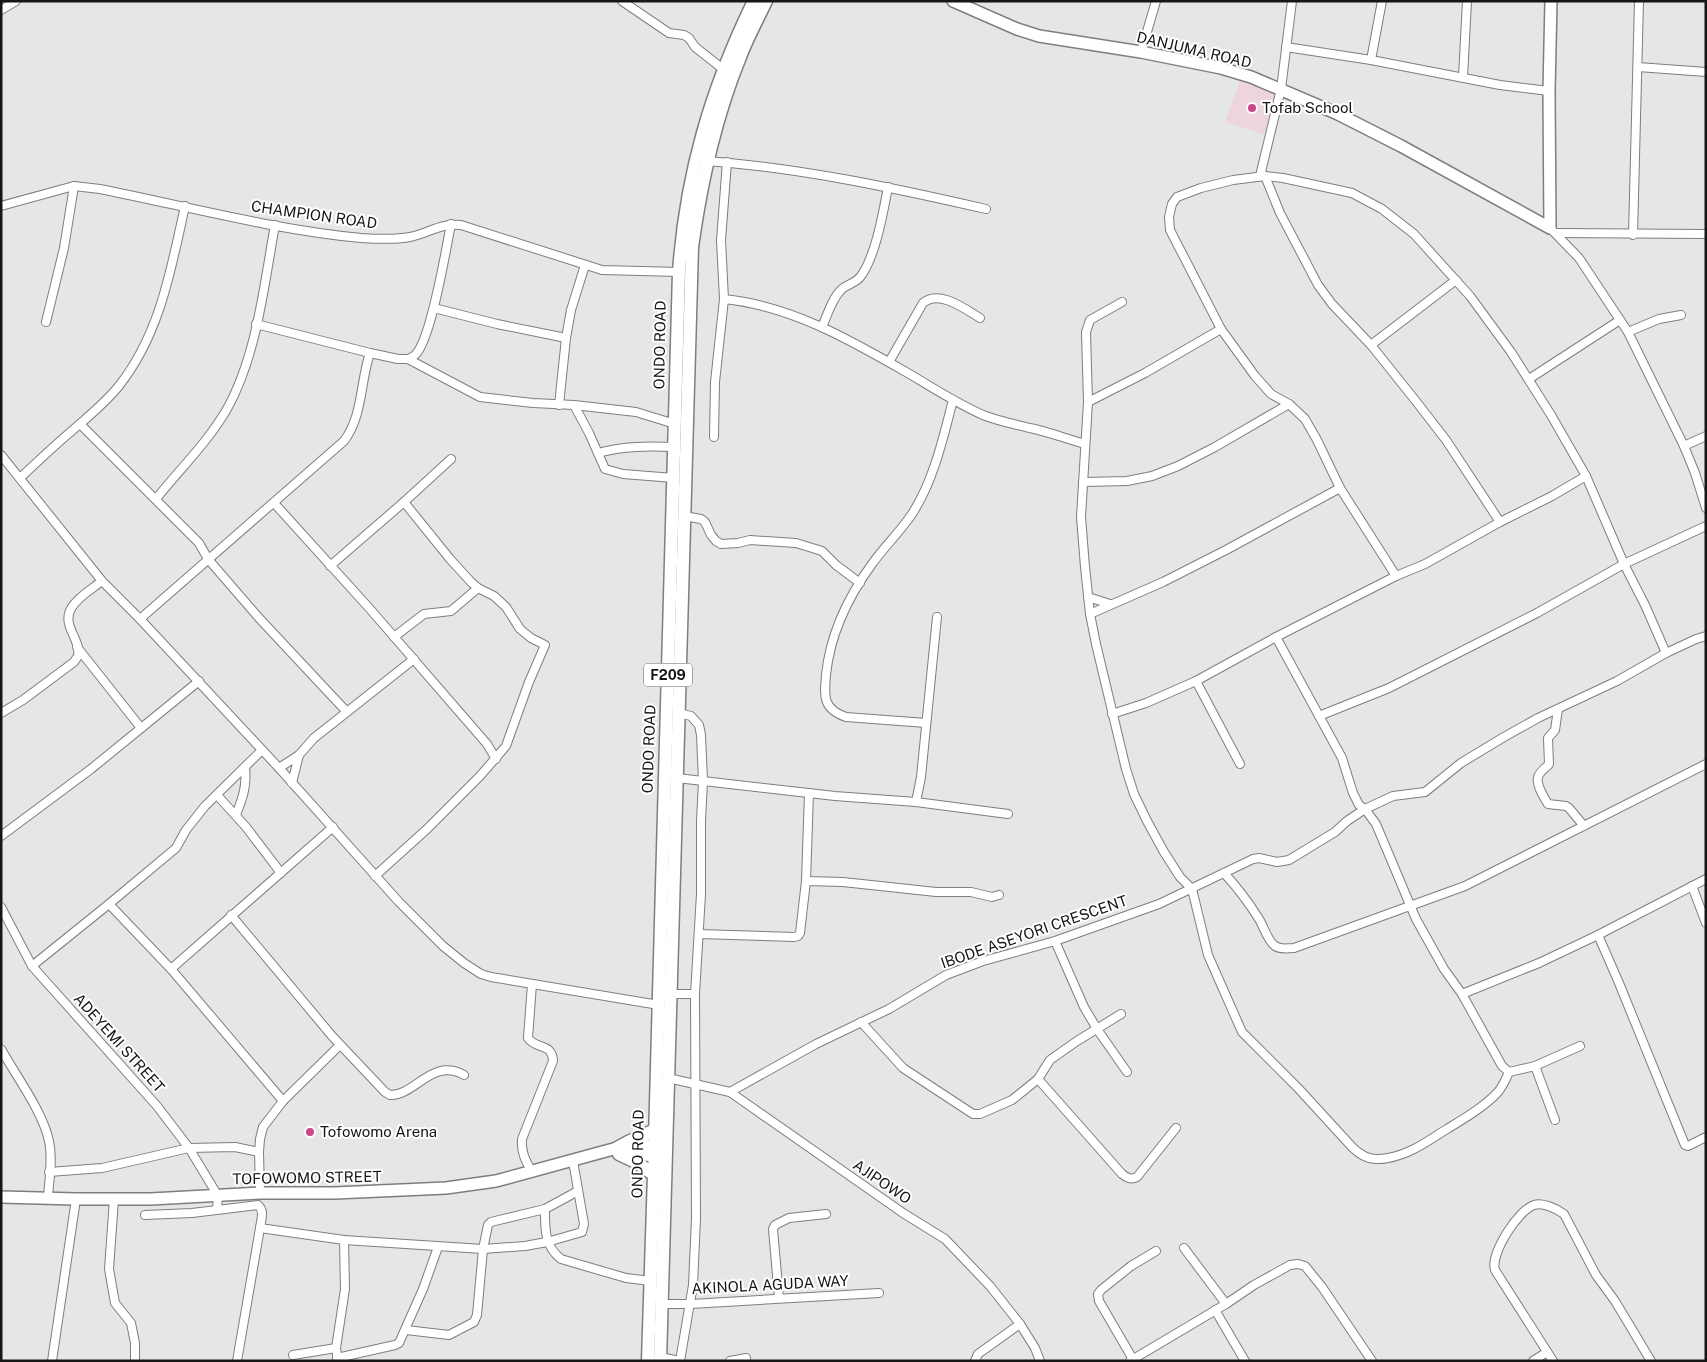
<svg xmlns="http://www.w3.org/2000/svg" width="1707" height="1362" viewBox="0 0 1707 1362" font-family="'Public Sans',sans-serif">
  <rect width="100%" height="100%" fill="#e5e6e8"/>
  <!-- education -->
  <path fill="#eed5dc" d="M 1240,81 L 1277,93 L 1264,134 L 1225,122 Z"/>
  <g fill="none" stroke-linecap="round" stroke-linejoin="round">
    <defs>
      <g id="street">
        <path d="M 622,1 L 669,33 L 684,35 L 689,38 L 695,47 L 723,69"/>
        <path d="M 1,10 L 16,1"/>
        <path d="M 1286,47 L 1371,60 L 1500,85 L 1549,91"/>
        <path d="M 1141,52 L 1156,1"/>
        <path d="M 1371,60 L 1382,1"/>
        <path d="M 1638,67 L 1706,72"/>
        <path d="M 1463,77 L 1467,1"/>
        <path d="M 707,161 C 802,168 894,188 986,209"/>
        <path d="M 1260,176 L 1281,89 L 1292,1"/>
        <path d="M 1265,176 L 1280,213 L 1318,285 L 1332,304 L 1371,345 L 1415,400 L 1446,440 L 1500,522"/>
        <path d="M 1,206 L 74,186 L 100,189 C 185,206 275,230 361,238 C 377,239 395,240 410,237 C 430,233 439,223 461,225 L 602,270 L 679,272"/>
        <path d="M 1550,228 L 1579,258 L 1628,332 L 1684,446 L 1695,473 L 1706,508"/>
        <path d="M 1557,233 L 1706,234"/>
        <path d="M 1633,235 L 1639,1"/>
        <path d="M 724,299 C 793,306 854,342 913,376 C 936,390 958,404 983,415 C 998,421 1014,424 1030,428 C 1049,432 1067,439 1085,444"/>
        <path d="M 1122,302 L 1090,320 L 1086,332 L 1088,402 L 1081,517 L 1085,567 L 1090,614 L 1096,644 L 1126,769 L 1134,794 L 1147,821 L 1164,852 L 1180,877 L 1192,889 L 1208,955 L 1242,1032 L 1298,1088 L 1353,1148 C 1364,1158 1373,1161 1388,1158 C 1411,1154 1429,1140 1447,1129 C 1465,1118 1484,1107 1498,1092 C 1503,1086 1506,1079 1509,1072"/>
        <path d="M 434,308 L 497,324 L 566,338"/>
        <path d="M 46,322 L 64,248 L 74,186"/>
        <path d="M 256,324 L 370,353 L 398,359 L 408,359 L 480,397 L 533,403 L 574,405 L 636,412 L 675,424"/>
        <path d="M 822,327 C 827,316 832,298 842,289 C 848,284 856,283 861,276 C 876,255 883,213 888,187"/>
        <path d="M 1628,332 L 1659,319 L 1681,315"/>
        <path d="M 1371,345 L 1456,280"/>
        <path d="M 408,359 C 410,358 413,357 415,355 C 431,341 446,249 451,224"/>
        <path d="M 889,362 L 923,303 C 939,289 965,309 980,318"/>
        <path d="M 1529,379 L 1620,320"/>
        <path d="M 1088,402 L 1145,373 L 1221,329"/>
        <path d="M 559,405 L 566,338 L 571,310 L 585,265"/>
        <path d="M 574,405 L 589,433 L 605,469 L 623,474 L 674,478"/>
        <path d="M 80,424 L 199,543 L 208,559 L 259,618 L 346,711"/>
        <path d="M 714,437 L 715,382 L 724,299 L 721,240 L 727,162"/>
        <path d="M 1684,446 L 1706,436"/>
        <path d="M 598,453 C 623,446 648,446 674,447"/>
        <path d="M 1,455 L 102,581 L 140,619 L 279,768 L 399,902 L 443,946 L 464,963 L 481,974 L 491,977 L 659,1005"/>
        <path d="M 20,478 C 38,461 55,445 74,429 C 89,416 105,403 118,387 C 160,335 171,269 185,206"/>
        <path d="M 1083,482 L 1127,481 L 1152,476 L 1178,466 L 1215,447 L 1289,404"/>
        <path d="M 156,499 C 179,470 208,442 227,409 C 257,355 264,285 275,225"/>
        <path d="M 274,503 L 370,609 L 487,744 L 496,759"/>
        <path d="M 684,516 L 701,519 L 705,522 L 711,535 L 716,541 L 721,544 L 738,543 L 750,540 L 796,543 L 822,551 L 836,565 L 860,583"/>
        <path d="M 330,566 L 404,502 L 451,459"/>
        <path d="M 1396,576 L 1340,488 L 1317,440 L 1305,419 L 1289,404 L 1271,394 L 1255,376 L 1221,329 L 1170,230 L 1169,217 L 1172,204 L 1177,197 L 1201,188 L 1233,180 L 1265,176 L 1283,178 L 1352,193 L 1382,209 L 1414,234 L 1470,296 L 1511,352 L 1551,415 L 1586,476 L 1624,564 L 1645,605 L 1666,653"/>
        <path d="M 1088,597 L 1110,604"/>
        <path d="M 1090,614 L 1163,582 L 1226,550 L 1340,488"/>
        <path d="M 140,619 L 344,441 C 363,416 360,382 370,353"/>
        <path d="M 394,637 L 424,614 L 451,611 L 478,588"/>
        <path d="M 1276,637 L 1342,758 L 1353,793 L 1359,805 L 1365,809 L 1393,796 L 1425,792 L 1461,763 L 1504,737 L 1538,718 L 1617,681 L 1666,653 L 1696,639 L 1706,636"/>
        <path d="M 77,647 L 141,728"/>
        <path d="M 1196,681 L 1240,764"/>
        <path d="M 1558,709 L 1555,730 L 1548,738 L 1549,764 C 1546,768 1540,771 1538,777 C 1536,784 1544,798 1548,804 L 1566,806 L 1569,808 L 1584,826"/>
        <path d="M 1,713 L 23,700 L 74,662 C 75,660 77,658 78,656 C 82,640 60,625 72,607 C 79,596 92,589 102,581"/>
        <path d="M 1112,714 L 1146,703 L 1196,681 L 1276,637 L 1396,576 L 1425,564 L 1500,522 L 1552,496 L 1586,476"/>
        <path d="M 1319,716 L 1389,688 L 1537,613 L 1624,564 L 1706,526"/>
        <path d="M 926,723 L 846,717 C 823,709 824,697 826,675 C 830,635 848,597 872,564 C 884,547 900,532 912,514 C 934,480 943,438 953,400"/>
        <path d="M 279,768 L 299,755 L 314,738 L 414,659"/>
        <path d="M 677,778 L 835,796 L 916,802 L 1008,814"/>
        <path d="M 292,783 L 299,755"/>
        <path d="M 217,795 L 246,827 L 281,873"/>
        <path d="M 916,802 L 921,777 L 937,617"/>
        <path d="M 236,815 C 243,797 247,786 245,767"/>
        <path d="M 1,836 L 91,769 L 199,681"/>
        <path d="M 1224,873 C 1237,887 1249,903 1259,919 C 1264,927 1267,940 1275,946 C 1281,950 1287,948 1294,948 L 1465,886 L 1706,764"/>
        <path d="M 375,876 L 427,829 L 480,776 L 506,746 L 529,682 L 545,645 L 531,638 L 520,629 L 506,607 L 494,596 L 478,588 L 471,582 L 450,559 L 404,502"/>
        <path d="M 806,881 L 843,882 L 936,892 L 971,892 L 992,897 L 999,895"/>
        <path d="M 1692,886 L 1706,923"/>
        <path d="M 109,904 L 171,969 L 283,1101"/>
        <path d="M 1,907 L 32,966 L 157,1106 L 189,1148 L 218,1196 L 217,1209"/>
        <path d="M 231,915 L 332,1036 L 385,1092 L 390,1095 C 415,1096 432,1057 464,1075"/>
        <path d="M 699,934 L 794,937 L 798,936 L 800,933 L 806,881 L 809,793"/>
        <path d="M 1598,935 L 1619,983 L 1685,1145 L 1688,1146 L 1706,1137"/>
        <path d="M 1055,941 L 1084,1007 L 1097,1029 L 1127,1072"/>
        <path d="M 32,966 L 109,904 L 176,848 L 186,830 L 205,806 L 262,750"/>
        <path d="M 171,969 L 333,827"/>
        <path d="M 532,984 L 528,1038 C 536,1050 552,1042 553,1061 L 522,1139 C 521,1152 525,1160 532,1172"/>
        <path d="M 670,994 L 695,994"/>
        <path d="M 1462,994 L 1539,963 L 1598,935 L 1706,879"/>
        <path d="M 861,1022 L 903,1068 L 973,1114 L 980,1114 L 1012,1100 L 1038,1079 L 1050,1060 L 1077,1041 L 1121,1014"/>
        <path d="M 1,1049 C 16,1076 43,1112 49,1141 C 53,1159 49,1180 48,1198"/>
        <path d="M 1535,1066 L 1580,1046"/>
        <path d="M 668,1078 L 730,1092 L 903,1213 L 945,1239 L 990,1286 L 1020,1324 L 1035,1348 L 1040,1361"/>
        <path d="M 1038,1079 L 1122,1174 C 1127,1178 1131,1180 1137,1177 L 1176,1128"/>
        <path d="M 730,1092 L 816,1044 L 889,1009 L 946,975 L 983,961 L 1055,941 L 1159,904 L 1253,859 L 1259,858 L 1277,862 L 1289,860 L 1335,832 L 1347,821 L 1365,809 L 1376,824 L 1416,919 L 1444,969 L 1462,994 L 1502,1066 L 1509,1072 L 1535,1066 L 1555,1120"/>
        <path d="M 49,1172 L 102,1168 L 189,1148 L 235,1147 L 259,1152"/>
        <path d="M 260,1193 L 259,1152 L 260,1139 L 263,1127 L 283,1101 L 340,1045"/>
        <path d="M 114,1199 L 109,1269 L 115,1303 L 131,1323 L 135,1343 L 135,1361"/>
        <path d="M 545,1209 C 545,1228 544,1246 561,1259 L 626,1278 L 651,1281"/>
        <path d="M 145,1215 L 192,1213 L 258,1205 C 265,1211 261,1220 260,1228 L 237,1361"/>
        <path d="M 260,1228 L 344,1240 L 483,1249 L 525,1246 L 547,1242 L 582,1232 L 584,1224 L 573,1161"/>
        <path d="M 1184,1248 L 1226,1304"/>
        <path d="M 779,1298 L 773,1229 L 775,1225 L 789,1218 L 826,1214"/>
        <path d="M 662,1304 L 691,1304 L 879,1293"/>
        <path d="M 1215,1310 L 1245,1361"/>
        <path d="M 406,1330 L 449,1335 L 474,1322 L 477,1315 L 483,1249 L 488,1225 L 491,1222 L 545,1209 L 578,1191"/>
        <path d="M 293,1355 L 336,1348"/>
        <path d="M 660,1357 L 680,1361 L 693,1285 L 696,1219 L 695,994 L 701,894 L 701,821 L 703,781 L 701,735 L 699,725 L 691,716 L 678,713"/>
        <path d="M 337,1358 L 395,1345 L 399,1343 L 423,1289 L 438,1247"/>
        <path d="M 52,1361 L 76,1199"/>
        <path d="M 338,1361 L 336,1348 L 345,1289 L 344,1240"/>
        <path d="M 730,1361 L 746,1358"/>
        <path d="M 975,1361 L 978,1354 L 1020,1324"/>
        <path d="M 1130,1361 L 1226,1304 L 1254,1285 L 1290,1265 L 1298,1264 L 1305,1266 L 1322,1287 L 1372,1361"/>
        <path d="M 1134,1361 L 1099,1301 L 1098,1294 L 1101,1290 L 1131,1266 L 1156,1251"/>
        <path d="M 1533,1361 L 1547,1352"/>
        <path d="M 1553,1361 L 1495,1270 C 1490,1254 1518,1210 1534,1205 C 1543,1202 1557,1209 1564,1214 L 1596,1275 L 1615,1301 L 1651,1361"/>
      </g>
      <g id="secondary">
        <path d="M 953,1 L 1017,29 L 1039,36 L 1141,52 L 1221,68 L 1251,77 L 1338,114 L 1401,146 L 1550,228 L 1549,91 L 1551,1"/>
        <path d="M 620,1154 L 662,1156"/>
        <path d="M 1,1197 L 76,1199 L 151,1199 L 260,1193 L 335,1193 L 446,1188 L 496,1181 L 617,1148 L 664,1144"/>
      </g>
      <g id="primary">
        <path d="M 617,1148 L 628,1142 L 655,1130"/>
        <path d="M 619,1154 L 638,1163 L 654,1175"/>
        <path d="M 648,1361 L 654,1175 L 679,272 C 686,174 711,89 754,1"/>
        <path d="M 660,1361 L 692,247 C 701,182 715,118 740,57 C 747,38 757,20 766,1"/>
      </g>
    </defs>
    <!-- street casing -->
    <use href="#street" stroke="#7d7e80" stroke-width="10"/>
    <!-- secondary casing -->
    <use href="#secondary" stroke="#7d7e80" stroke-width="14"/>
    <!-- primary casing -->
    <use href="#primary" stroke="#7d7e80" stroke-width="15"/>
    <!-- street -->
    <use href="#street" stroke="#fff" stroke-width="8"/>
    <!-- secondary -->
    <use href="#secondary" stroke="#fff" stroke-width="11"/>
    <!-- primary -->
    <use href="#primary" stroke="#fff" stroke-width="12"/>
  </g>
  <!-- markers -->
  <g fill="#cb468a" stroke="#fff" stroke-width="2">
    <circle cx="1252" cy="108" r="5"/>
    <circle cx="310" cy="1132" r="5"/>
  </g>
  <g text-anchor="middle" stroke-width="4" stroke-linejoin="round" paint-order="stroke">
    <!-- shield labels -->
    <rect fill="#fff" stroke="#5c5c5d" stroke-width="1" x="644" y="663.5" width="48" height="23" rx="4"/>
    <g font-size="14" font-weight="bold" fill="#161617">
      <text x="668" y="680">F209</text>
    </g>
    <!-- street labels -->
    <g font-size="15" fill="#161617" stroke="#fff">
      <text transform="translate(1194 50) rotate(13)" y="5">DANJUMA ROAD</text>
      <text transform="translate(314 215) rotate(8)" y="5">CHAMPION ROAD</text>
      <text transform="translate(660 345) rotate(-89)" y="5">ONDO ROAD</text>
      <text transform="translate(649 749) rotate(-88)" y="5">ONDO ROAD</text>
      <text transform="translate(1034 932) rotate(-19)" y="5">IBODE ASEYORI CRESCENT</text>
      <text transform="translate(119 1043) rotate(48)" y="5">ADEYEMI STREET</text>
      <text transform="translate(638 1154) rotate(-89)" y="5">ONDO ROAD</text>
      <text transform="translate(307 1178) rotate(-1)" y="5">TOFOWOMO STREET</text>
      <text transform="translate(882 1182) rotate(34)" y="5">AJIPOWO</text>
      <text transform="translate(770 1285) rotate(-3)" y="5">AKINOLA AGUDA WAY</text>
    </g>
    <!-- poi labels -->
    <g font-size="15" fill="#161617" stroke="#fff" text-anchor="start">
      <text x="1262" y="113">Tofab School</text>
      <text x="320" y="1137">Tofowomo Arena</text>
    </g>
  </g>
  <!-- border -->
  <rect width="1707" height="1362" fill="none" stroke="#161617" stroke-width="5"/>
</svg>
